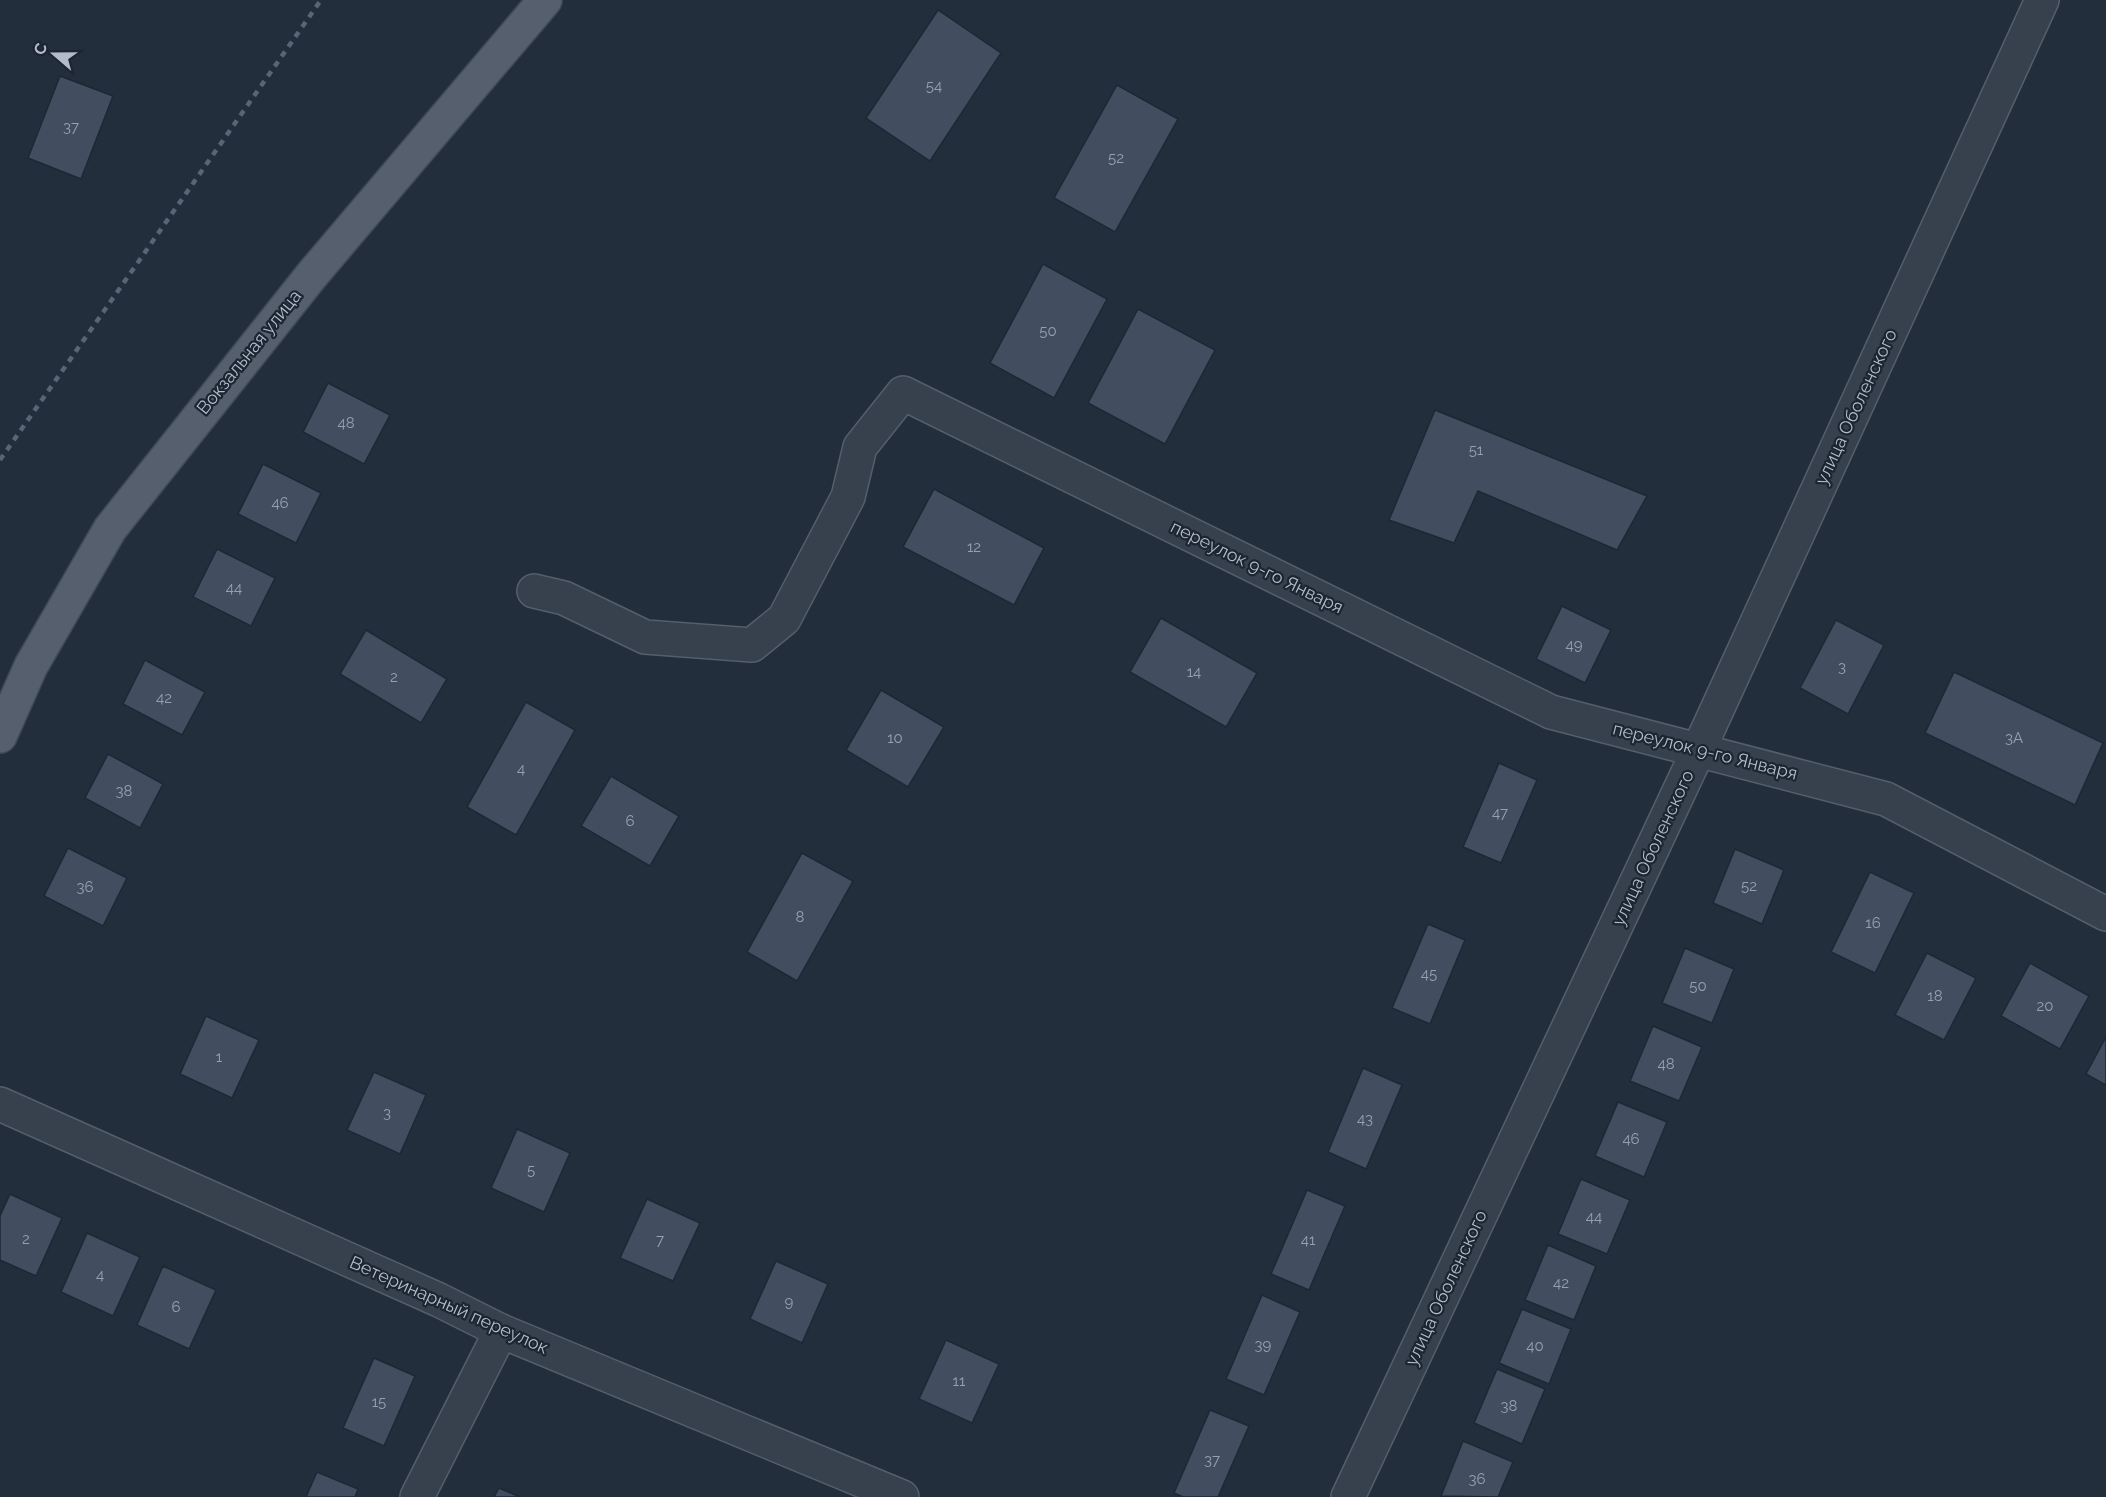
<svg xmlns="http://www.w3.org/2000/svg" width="2106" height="1497" viewBox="0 0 2106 1497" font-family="Raleway,sans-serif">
  <rect width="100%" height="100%" fill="#232e3d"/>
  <!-- building -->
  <g fill="#424e5f" stroke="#1e2734" stroke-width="1.5">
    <path d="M 938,10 L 1001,53 L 930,161 L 866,118 Z"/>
    <path d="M 60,76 L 113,96 L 81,179 L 28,158 Z"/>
    <path d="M 1117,85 L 1178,119 L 1115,232 L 1054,198 Z"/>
    <path d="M 1043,264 L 1107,299 L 1054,398 L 990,363 Z"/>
    <path d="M 1138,309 L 1215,350 L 1165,444 L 1088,403 Z"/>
    <path d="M 328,383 L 390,415 L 364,464 L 303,432 Z"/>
    <path d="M 1435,410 L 1647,496 L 1617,550 L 1478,491 L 1454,543 L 1389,520 Z"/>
    <path d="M 263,464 L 321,493 L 296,543 L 238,514 Z"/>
    <path d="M 934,489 L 1044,548 L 1014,605 L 903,547 Z"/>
    <path d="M 217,549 L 275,578 L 251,626 L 193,597 Z"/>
    <path d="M 1562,606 L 1611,630 L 1585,683 L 1536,659 Z"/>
    <path d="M 1161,618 L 1257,673 L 1226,727 L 1130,672 Z"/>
    <path d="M 1836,620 L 1884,645 L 1848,714 L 1800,688 Z"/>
    <path d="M 366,630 L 447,679 L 421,723 L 340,674 Z"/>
    <path d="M 145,660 L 205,692 L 182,735 L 123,704 Z"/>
    <path d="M 1954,672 L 2103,743 L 2075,805 L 1925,733 Z"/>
    <path d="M 881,690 L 944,727 L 908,787 L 846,750 Z"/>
    <path d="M 526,702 L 575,730 L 516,835 L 467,807 Z"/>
    <path d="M 108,754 L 163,784 L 140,828 L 85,798 Z"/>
    <path d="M 1499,763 L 1537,780 L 1501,863 L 1463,847 Z"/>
    <path d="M 611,776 L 679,816 L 650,866 L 581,826 Z"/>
    <path d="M 68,848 L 127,878 L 103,926 L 44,896 Z"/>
    <path d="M 1735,849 L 1784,870 L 1762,924 L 1713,903 Z"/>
    <path d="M 802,853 L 853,881 L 797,981 L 747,952 Z"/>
    <path d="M 1870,872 L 1914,893 L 1875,973 L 1831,952 Z"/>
    <path d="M 1428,924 L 1465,940 L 1430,1024 L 1392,1008 Z"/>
    <path d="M 1685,948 L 1734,969 L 1712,1023 L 1662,1003 Z"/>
    <path d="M 1927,953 L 1976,978 L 1944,1040 L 1895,1015 Z"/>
    <path d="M 2030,963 L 2089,996 L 2060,1049 L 2001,1016 Z"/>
    <path d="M 206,1016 L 259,1040 L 232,1098 L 180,1074 Z"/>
    <path d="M 1653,1026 L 1702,1047 L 1679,1101 L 1630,1081 Z"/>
    <path d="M 2106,1037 L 2106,1085 L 2086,1074 Z"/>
    <path d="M 1363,1068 L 1402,1085 L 1366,1169 L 1328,1152 Z"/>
    <path d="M 374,1072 L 426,1095 L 400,1154 L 347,1130 Z"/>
    <path d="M 1618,1102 L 1667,1122 L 1644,1177 L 1595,1156 Z"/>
    <path d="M 517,1129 L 570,1153 L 544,1212 L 491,1188 Z"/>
    <path d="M 1581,1179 L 1630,1200 L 1607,1254 L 1558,1234 Z"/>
    <path d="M 1307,1190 L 1345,1206 L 1309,1290 L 1271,1274 Z"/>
    <path d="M 10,1194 L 62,1218 L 36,1276 L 0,1260 L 0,1216 Z"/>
    <path d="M 647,1199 L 700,1223 L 673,1281 L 620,1258 Z"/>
    <path d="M 87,1233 L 140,1257 L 113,1316 L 61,1292 Z"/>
    <path d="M 1548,1245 L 1596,1266 L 1574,1320 L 1525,1300 Z"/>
    <path d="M 776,1261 L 828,1284 L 802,1343 L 750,1319 Z"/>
    <path d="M 163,1266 L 216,1290 L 189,1349 L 137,1325 Z"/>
    <path d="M 1262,1295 L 1300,1312 L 1264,1395 L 1226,1379 Z"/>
    <path d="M 1522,1309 L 1571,1329 L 1549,1384 L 1499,1363 Z"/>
    <path d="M 946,1340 L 999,1364 L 972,1423 L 919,1399 Z"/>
    <path d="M 374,1358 L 415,1376 L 384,1446 L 343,1428 Z"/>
    <path d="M 1497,1369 L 1545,1389 L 1522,1444 L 1474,1423 Z"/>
    <path d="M 1210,1410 L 1249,1426 L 1218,1497 L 1183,1497 L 1174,1493 Z"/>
    <path d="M 1463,1441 L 1513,1462 L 1498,1497 L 1441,1496 Z"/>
    <path d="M 317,1472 L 358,1489 L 355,1497 L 306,1497 Z"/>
    <path d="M 499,1488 L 520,1497 L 494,1497 Z"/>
  </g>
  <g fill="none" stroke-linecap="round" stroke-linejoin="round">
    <defs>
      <g id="minor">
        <path d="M 534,591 L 564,598 L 645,637 L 752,645 L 784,619 L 848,497 L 860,447 L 903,393 L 1551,712 L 1886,799 L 2106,914"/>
        <path d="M 0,1104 L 439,1300 L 501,1331 L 902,1497"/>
        <path d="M 417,1497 L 501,1331"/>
        <path d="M 1348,1497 L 1699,749 L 2042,0"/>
      </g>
      <path id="major" d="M 0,736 L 31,666 L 110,529 L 311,276 L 545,0"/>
    </defs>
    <!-- minor casing -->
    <use href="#minor" stroke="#555e6b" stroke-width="36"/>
    <!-- major casing -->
    <use href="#major" stroke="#404956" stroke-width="36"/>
    <!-- minor -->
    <use href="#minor" stroke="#37404d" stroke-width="33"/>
    <!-- major -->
    <use href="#major" stroke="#555f6d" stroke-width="33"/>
    <!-- rail -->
    <path stroke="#596474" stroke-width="4.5" stroke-dasharray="6 6" stroke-linecap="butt" d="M 0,460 L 321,0"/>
  </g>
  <g text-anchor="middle" stroke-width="4.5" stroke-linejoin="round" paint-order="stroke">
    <!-- number labels -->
    <g font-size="15" fill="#97a0ae">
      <text x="934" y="91">54</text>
      <text x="71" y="132">37</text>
      <text x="1116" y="163">52</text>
      <text x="1048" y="336">50</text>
      <text x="346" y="428">48</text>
      <text x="1476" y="455">51</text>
      <text x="280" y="508">46</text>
      <text x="974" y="552">12</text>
      <text x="234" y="593">44</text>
      <text x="1574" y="650">49</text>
      <text x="1842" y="672">3</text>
      <text x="1194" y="677">14</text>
      <text x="394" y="682">2</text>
      <text x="164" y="703">42</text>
      <text x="895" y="743">10</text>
      <text x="2014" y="743">3А</text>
      <text x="521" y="774">4</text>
      <text x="124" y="796">38</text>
      <text x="1500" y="818">47</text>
      <text x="630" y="826">6</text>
      <text x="1749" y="891">52</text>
      <text x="85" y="892">36</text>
      <text x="800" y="922">8</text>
      <text x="1873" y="928">16</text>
      <text x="1429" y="979">45</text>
      <text x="1698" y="991">50</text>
      <text x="1935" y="1001">18</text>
      <text x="2045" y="1011">20</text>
      <text x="219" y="1062">1</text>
      <text x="1666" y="1069">48</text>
      <text x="387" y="1118">3</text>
      <text x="1365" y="1124">43</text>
      <text x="1631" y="1144">46</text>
      <text x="531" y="1175">5</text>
      <text x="1594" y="1222">44</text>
      <text x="26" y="1244">2</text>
      <text x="660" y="1245">7</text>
      <text x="1308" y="1245">41</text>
      <text x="100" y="1280">4</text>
      <text x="1561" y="1288">42</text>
      <text x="789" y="1307">9</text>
      <text x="176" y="1312">6</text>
      <text x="1263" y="1350">39</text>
      <text x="1535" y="1351">40</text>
      <text x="959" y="1386">11</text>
      <text x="379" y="1407">15</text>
      <text x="1509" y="1411">38</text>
      <text x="1212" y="1465">37</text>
      <text x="1477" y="1484">36</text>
    </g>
    <!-- street labels -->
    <g font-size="18" fill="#b3bbc8" stroke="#1c2532">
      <text transform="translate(249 352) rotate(-51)" y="6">Вокзальная улица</text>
      <text transform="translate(1856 407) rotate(-65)" y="6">улица Оболенского</text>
      <text transform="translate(1257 567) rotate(26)" y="6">переулок 9-го Января</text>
      <text transform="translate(1705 751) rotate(14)" y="6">переулок 9-го Января</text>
      <text transform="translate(1653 848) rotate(-65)" y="6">улица Оболенского</text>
      <text transform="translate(1446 1288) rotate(-65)" y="6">улица Оболенского</text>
      <text transform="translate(449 1305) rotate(24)" y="6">Ветеринарный переулок</text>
    </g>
  </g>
  <!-- north arrow -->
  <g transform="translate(54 54) rotate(290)" stroke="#1c2532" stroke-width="4.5" paint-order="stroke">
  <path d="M0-4.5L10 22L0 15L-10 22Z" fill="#b3bbc8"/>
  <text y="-9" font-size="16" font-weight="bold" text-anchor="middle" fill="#b3bbc8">С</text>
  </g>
</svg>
